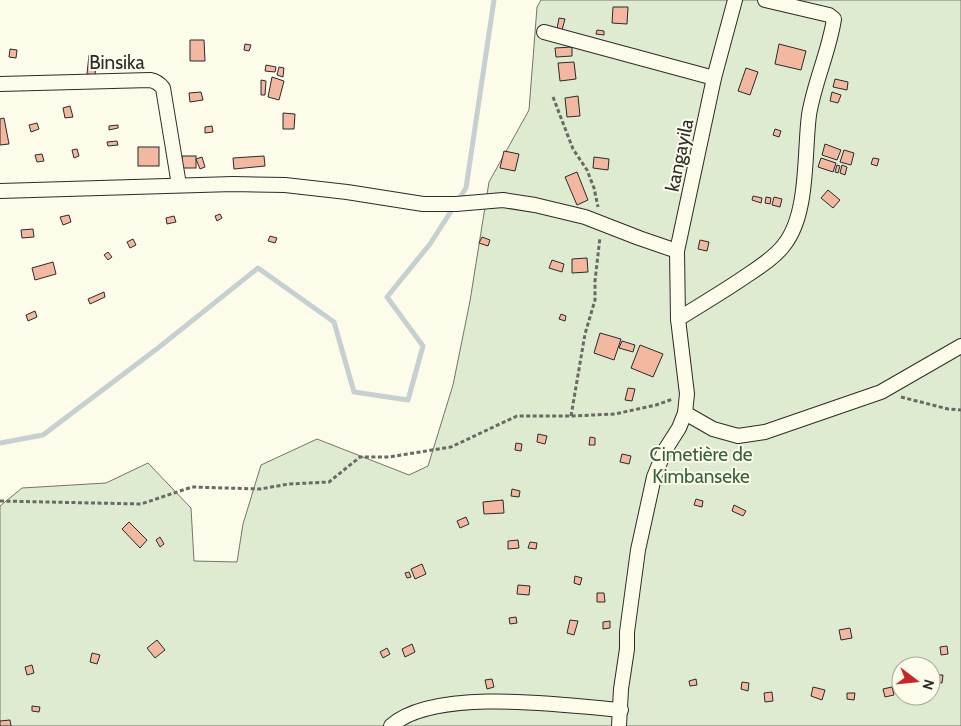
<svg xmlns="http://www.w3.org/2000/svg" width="961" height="726" viewBox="0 0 961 726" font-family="Cabin,sans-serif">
  <rect width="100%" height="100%" fill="#fdfbea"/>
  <!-- green -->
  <path fill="#deebd1" stroke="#74746e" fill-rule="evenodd" d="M 541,0 L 961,0 L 961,726 L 0,726 L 0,506 L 22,488 L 106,483 L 148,463 L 191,508 L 194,561 L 237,562 L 243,524 L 261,465 L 317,439 L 409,475 L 428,466 L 453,385 L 470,301 L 489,182 L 529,110 L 537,7 ZM 901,666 L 931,666 L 931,696 L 901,696 Z"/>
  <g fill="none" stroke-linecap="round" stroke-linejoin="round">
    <!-- stream -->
    <path stroke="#c7d0d0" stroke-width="5" d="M 0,443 L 43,435 L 158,348 L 258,268 L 334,322 L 354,392 L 408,400 L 423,346 L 387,297 L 430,244 L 466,188 L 494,0"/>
  </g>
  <!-- building -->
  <g fill="#f2b8a0" stroke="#2b2b2b">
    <path d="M 613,7 L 628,7 L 627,24 L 612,23 Z"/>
    <path d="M 559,18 L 565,19 L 562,30 L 557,29 Z"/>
    <path d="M 597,30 L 604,31 L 604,35 L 596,34 Z"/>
    <path d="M 190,40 L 204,40 L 205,61 L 190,61 Z"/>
    <path d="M 245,44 L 251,45 L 249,51 L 244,50 Z"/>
    <path d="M 779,44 L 806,51 L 801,70 L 775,64 Z"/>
    <path d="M 572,47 L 572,56 L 556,57 L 555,48 Z"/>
    <path d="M 10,49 L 17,50 L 16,58 L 9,57 Z"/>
    <path d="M 89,55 L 97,56 L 95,75 L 87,74 Z"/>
    <path d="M 574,62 L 576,79 L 560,81 L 558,63 Z"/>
    <path d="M 266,65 L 276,67 L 275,72 L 265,71 Z"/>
    <path d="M 279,67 L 284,68 L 283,77 L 277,75 Z"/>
    <path d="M 746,68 L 758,72 L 750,95 L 738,91 Z"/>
    <path d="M 272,77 L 284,81 L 279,100 L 268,97 Z"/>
    <path d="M 835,79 L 848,82 L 847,90 L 833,87 Z"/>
    <path d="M 261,80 L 266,81 L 265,95 L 261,95 Z"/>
    <path d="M 201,92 L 203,100 L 190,102 L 189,93 Z"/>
    <path d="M 832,92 L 841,95 L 838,103 L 830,101 Z"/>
    <path d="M 578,96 L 580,116 L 567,117 L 565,98 Z"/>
    <path d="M 70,106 L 73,117 L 65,118 L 63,108 Z"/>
    <path d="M 283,113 L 295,114 L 294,129 L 283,129 Z"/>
    <path d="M 4,118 L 9,144 L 0,145 L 0,119 Z"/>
    <path d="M 37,123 L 39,129 L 31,132 L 29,125 Z"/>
    <path d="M 118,125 L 118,128 L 109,130 L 109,126 Z"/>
    <path d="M 212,126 L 213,132 L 205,133 L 205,127 Z"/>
    <path d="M 775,129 L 781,131 L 779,137 L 773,135 Z"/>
    <path d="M 117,141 L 118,145 L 108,146 L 107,142 Z"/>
    <path d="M 825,144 L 841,150 L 837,160 L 822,155 Z"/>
    <rect x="138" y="147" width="21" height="19"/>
    <path d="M 77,149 L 79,156 L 74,158 L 72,150 Z"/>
    <path d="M 844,150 L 854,153 L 851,165 L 840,162 Z"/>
    <path d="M 504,151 L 519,154 L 515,171 L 500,168 Z"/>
    <path d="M 42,154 L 44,161 L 37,162 L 35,155 Z"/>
    <rect x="182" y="156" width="14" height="12"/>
    <path d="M 264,156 L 265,166 L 234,169 L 233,158 Z"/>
    <path d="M 202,157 L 205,167 L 200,169 L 196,159 Z"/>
    <path d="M 594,157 L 609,159 L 608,170 L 593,168 Z"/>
    <path d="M 821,158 L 836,163 L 833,172 L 818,167 Z"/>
    <path d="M 873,158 L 879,159 L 877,166 L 871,164 Z"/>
    <path d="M 837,165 L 840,166 L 838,173 L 835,172 Z"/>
    <path d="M 842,165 L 847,167 L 845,175 L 840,173 Z"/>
    <path d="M 577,172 L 588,200 L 577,205 L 565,177 Z"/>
    <path d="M 828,190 L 840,200 L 833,208 L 821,198 Z"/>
    <path d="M 753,196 L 762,198 L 761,203 L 752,200 Z"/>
    <path d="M 766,197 L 771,198 L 770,204 L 765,203 Z"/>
    <path d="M 774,197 L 782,199 L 780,207 L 772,205 Z"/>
    <path d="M 220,214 L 222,218 L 217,221 L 215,216 Z"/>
    <path d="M 69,215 L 71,222 L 63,225 L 60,217 Z"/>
    <path d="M 174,216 L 176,222 L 167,224 L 166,218 Z"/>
    <path d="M 33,229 L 34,237 L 22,238 L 21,230 Z"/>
    <path d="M 270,236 L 277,238 L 275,243 L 268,241 Z"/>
    <path d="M 482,237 L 490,240 L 488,246 L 479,243 Z"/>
    <path d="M 133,239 L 136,245 L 130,248 L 127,242 Z"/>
    <path d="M 700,240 L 709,242 L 707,251 L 698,249 Z"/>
    <path d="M 108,252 L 112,257 L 108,260 L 104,255 Z"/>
    <path d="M 587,258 L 588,272 L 572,273 L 572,259 Z"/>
    <path d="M 552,260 L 564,264 L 562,272 L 549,268 Z"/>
    <path d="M 53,262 L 56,274 L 35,280 L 32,268 Z"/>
    <path d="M 104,292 L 105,297 L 90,304 L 88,299 Z"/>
    <path d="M 35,311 L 37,317 L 28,321 L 26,315 Z"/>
    <path d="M 561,314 L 566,316 L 565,321 L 559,319 Z"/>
    <path d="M 600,333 L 621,339 L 614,360 L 594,353 Z"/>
    <path d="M 622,341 L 635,345 L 633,352 L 619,348 Z"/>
    <path d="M 640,345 L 663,354 L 653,377 L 631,368 Z"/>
    <path d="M 628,388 L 635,389 L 632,401 L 625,400 Z"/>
    <path d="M 538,434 L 547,436 L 545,444 L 537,442 Z"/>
    <path d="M 590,437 L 595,438 L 595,445 L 589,445 Z"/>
    <path d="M 516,443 L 522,444 L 521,451 L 515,450 Z"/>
    <path d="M 622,454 L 631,456 L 629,464 L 620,462 Z"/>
    <path d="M 512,489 L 520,491 L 519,497 L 511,496 Z"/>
    <path d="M 696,499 L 703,501 L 702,507 L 694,505 Z"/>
    <path d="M 503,500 L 504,513 L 484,514 L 483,502 Z"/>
    <path d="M 734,505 L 746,511 L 743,516 L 732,511 Z"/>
    <path d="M 466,517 L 469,524 L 460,528 L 457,521 Z"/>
    <path d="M 129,522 L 147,540 L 140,548 L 122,529 Z"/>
    <path d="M 160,537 L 164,544 L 160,547 L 156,540 Z"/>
    <path d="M 518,540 L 519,548 L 508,549 L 508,541 Z"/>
    <path d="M 530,542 L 537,543 L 536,549 L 528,548 Z"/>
    <path d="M 422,564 L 426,574 L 415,579 L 411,569 Z"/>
    <path d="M 409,572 L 411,577 L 407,578 L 405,573 Z"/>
    <path d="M 575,576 L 582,578 L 580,585 L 574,583 Z"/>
    <path d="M 518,585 L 530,586 L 529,595 L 517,594 Z"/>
    <path d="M 597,593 L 604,593 L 605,602 L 597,602 Z"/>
    <path d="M 516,617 L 517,623 L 510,624 L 509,618 Z"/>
    <path d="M 570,620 L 578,621 L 574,635 L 567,633 Z"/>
    <path d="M 610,621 L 610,628 L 603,629 L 603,622 Z"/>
    <path d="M 850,628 L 852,638 L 841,640 L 839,630 Z"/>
    <path d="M 157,640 L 165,650 L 155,658 L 147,648 Z"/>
    <path d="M 412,644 L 415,652 L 405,657 L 402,649 Z"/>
    <path d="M 947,646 L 948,654 L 941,655 L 940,647 Z"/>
    <path d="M 387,648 L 390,654 L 383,658 L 380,652 Z"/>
    <path d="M 92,653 L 100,655 L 97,664 L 90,662 Z"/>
    <path d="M 32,665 L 34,673 L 27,675 L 25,667 Z"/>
    <path d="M 935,675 L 943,675 L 942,683 L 935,682 Z"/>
    <path d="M 492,679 L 494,687 L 487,689 L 485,680 Z"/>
    <path d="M 696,679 L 697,685 L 690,686 L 689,681 Z"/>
    <path d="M 742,682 L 749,683 L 748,691 L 741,689 Z"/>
    <path d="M 813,687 L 825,690 L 822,700 L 811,696 Z"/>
    <path d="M 892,687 L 894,695 L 885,697 L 883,689 Z"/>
    <path d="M 772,692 L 773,701 L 765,702 L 764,693 Z"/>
    <path d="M 847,693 L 855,693 L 854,700 L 847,699 Z"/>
    <path d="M 32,706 L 40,707 L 39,712 L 32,711 Z"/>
    <path d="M 10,720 L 11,726 L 0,726 L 0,721 Z"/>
  </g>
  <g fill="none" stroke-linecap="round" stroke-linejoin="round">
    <defs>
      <g id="street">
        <path d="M 544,32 L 714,78"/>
        <path d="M 0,84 L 150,80 C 156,81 159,83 163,88 L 179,185"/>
        <path d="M 0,191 L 233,184 L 285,185 L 347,192 L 423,204 L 456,204 L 503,200 L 535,205 L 585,217 L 639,238 L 677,251"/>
        <path d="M 678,319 C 702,304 726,290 749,274 C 761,266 775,257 784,245 C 809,214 804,153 809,115 C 814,83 829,52 834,19 L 829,15 L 765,0"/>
        <path d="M 685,413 L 713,429 L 738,436 L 765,432 L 881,392 L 961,346"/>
        <path d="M 391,726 C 434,687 565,705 621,710"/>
        <path d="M 619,726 L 621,689 L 627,649 L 627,632 L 638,550 L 654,477 L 665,450 L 679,428 L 685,413 L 687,394 L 678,319 L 677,251 L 714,78 L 735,0"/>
      </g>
    </defs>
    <!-- street casing -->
    <use href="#street" stroke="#2b2b2b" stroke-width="16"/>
    <!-- path -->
    <g stroke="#6a6964" stroke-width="3" stroke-dasharray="4 2.5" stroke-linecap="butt">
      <path d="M 553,97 L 573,149 L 587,170 L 594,188 L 598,207"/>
      <path d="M 901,397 L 948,409 L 961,410"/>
      <path d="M 571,416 L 585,334 L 595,300 L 595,281 L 600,237"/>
      <path d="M 0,501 L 141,504 L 192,487 L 260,489 L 289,484 L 329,482 L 360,457 L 389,457 L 451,447 L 517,416 L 571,416 L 615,414 L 656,405 L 673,399"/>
    </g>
    <!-- street -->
    <use href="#street" stroke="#fdfbea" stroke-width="14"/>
  </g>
  <g text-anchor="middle" stroke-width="4" stroke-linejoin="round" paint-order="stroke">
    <!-- street labels -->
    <g font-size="19" fill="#2b2b2b" stroke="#fdfbea">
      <text x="117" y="69">Binsika</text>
      <text transform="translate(679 155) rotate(-78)" y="7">kangayila</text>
    </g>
    <!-- park labels -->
    <g font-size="19" fill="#34623c" stroke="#fdfbea">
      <text x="701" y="461">Cimetière de<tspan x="701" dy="22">Kimbanseke</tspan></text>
    </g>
  </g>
  <!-- north arrow -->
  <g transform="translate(916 681) rotate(106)"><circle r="24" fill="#fdfbea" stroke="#a9a89e"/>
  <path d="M0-4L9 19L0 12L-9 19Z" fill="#c62828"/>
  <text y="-8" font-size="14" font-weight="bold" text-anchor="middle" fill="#2b2b2b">N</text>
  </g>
</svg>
